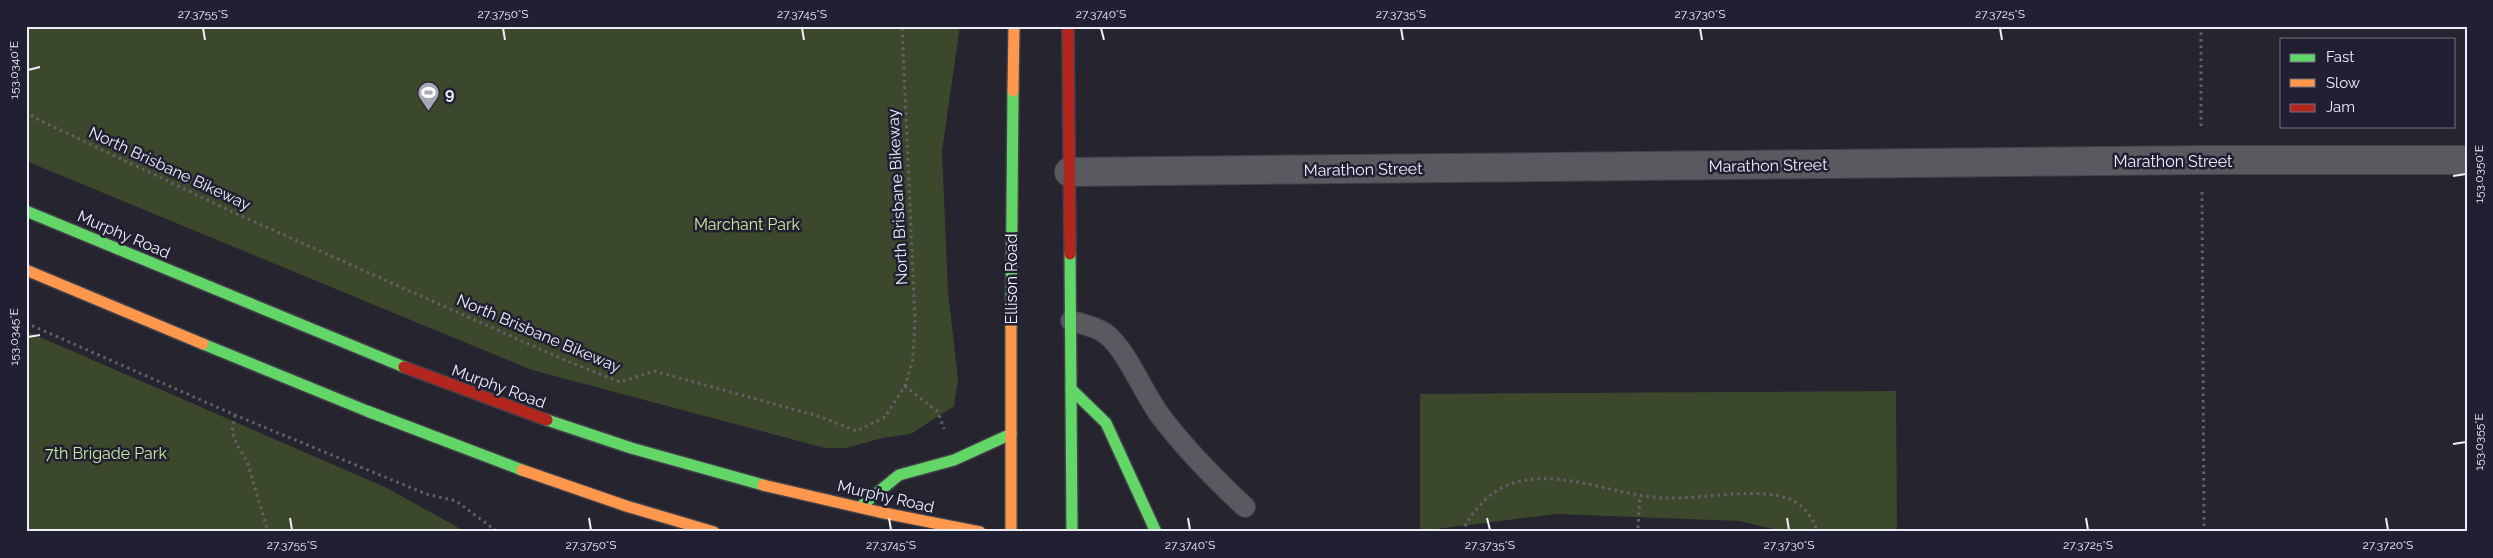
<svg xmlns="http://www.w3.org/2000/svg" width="2493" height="558" viewBox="0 0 2493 558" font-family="Raleway,sans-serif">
  <rect width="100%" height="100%" fill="#25242f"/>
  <!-- green -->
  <g fill="#3b482c">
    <path d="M 26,26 L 960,26 L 942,151 L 948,292 L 958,379 L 954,406 L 911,434 L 882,438 L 847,448 L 825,448 L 532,370 L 26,161 Z"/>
    <path d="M 26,331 L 387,488 L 466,532 L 26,532 Z"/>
    <path d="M 1896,391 L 1897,532 L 1785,532 L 1739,521 L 1557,514 L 1420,531 L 1420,394 Z"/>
  </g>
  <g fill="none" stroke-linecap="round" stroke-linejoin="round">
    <defs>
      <path id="lane" d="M 1071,321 C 1082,324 1097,327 1106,334 C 1125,348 1144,393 1159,414 C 1184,448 1214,478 1245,507"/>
      <path id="street" d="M 1069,172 L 2202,160 L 2467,160"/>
      <g id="fast">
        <path d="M 26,211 L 404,367"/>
        <path d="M 1070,254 L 1072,532"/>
        <path d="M 1011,326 L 1013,91"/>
        <path d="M 203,344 L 367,411 L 522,470"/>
        <path d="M 1071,389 L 1106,423 L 1156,532"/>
        <path d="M 547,420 L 631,448 L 763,485"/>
        <path d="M 860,507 L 899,475 L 954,460 L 1011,434"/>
      </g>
      <g id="slow">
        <path d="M 1013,91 L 1014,26"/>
        <path d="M 26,270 L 203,344"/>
        <path d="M 1011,326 L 1011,532"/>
        <path d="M 522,470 L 626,506 L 714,532"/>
        <path d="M 763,485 L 879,512 L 980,532"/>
      </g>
      <g id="jam">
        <path d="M 1068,26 L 1070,254"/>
        <path d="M 404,367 L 547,420"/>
      </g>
    </defs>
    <!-- lane casing -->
    <use href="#lane" stroke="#42414b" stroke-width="22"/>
    <!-- street casing -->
    <use href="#street" stroke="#42414b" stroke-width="30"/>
    <!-- fast casing -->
    <use href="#fast" stroke="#42414b" stroke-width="14"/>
    <!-- slow casing -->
    <use href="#slow" stroke="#42414b" stroke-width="14"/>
    <!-- jam casing -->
    <use href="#jam" stroke="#42414b" stroke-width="14"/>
    <!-- path -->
    <g stroke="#626369" stroke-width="3" stroke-dasharray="2.5 4" stroke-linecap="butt">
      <path d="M 2201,26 L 2201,129"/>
      <path d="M 26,111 L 35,118 L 237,214 L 567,361 L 620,382 L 654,371 L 818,416 L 857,431 L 885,417 L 905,386 L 913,359 L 915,320 L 902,26"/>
      <path d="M 2202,192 L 2204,532"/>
      <path d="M 26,323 L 235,415 L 426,494 L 456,501 L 498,532"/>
      <path d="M 905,386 L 938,412 L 944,429"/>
      <path d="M 235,415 L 232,431 L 237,445 L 247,461 L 268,532"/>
      <path d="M 1638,528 L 1640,496"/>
      <path d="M 1462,532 C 1473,510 1489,491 1513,483 C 1564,468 1616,497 1667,498 C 1701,499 1762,486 1792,500 C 1804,506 1815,520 1817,532"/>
    </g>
    <!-- lane -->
    <use href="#lane" stroke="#585a5f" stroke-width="20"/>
    <!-- street -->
    <use href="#street" stroke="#585a5f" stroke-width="28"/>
    <!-- fast -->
    <use href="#fast" stroke="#63d668" stroke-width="11"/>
    <!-- slow -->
    <use href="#slow" stroke="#ff974d" stroke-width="11"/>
    <!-- jam -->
    <use href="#jam" stroke="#b3261e" stroke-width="11"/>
  </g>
  <!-- ticks -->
  <path fill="none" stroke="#eeeefb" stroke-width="2" d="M 203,28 L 205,40M 503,28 L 505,40M 802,28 L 804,40M 1101,28 L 1104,40M 1401,28 L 1403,40M 1700,28 L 1702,40M 2000,28 L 2002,40M 28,70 L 40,67M 2453,176 L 2466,174M 28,337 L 40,335M 2453,444 L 2466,442M 290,518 L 292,530M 589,518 L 591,530M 889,518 L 891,530M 1188,518 L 1190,530M 1487,518 L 1490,530M 1787,518 L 1789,530M 2086,518 L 2088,530M 2386,518 L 2388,530"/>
  <!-- icons -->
  <defs>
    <symbol id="stadium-pin" viewBox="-11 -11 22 30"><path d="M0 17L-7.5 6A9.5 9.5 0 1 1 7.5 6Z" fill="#a8a7b4" stroke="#212033"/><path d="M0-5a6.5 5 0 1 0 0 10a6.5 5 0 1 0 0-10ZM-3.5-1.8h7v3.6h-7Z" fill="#fff"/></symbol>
  </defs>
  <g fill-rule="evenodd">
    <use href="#stadium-pin" x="416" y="80" width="25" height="34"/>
  </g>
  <g text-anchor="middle" stroke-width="5" stroke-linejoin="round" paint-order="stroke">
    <!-- poi labels -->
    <g font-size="16" font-weight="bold" fill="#eeeefb" stroke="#212033" text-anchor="start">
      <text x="445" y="99">9</text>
    </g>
    <!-- street labels -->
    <g font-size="16" fill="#eeeefb" stroke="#212033">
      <text x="2173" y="167">Marathon Street</text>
      <text transform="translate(1768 165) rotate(-1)" y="6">Marathon Street</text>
      <text transform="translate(170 168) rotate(25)" y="6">North Brisbane Bikeway</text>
      <text transform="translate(1363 169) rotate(-1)" y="6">Marathon Street</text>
      <text transform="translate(897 197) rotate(-93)" y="6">North Brisbane Bikeway</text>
      <text transform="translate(124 234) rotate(23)" y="6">Murphy Road</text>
      <text transform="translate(1011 279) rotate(-90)" y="6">Ellison Road</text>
      <text transform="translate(539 333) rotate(23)" y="6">North Brisbane Bikeway</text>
      <text transform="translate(499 386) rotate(20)" y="6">Murphy Road</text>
      <text transform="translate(886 496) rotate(13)" y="6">Murphy Road</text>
    </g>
    <!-- park labels -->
    <g font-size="16" fill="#c7ed9c" stroke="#212033">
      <text x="747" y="230">Marchant Park</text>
      <text x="106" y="459">7th Brigade Park</text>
    </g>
  </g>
  <!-- border -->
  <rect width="2493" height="558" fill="none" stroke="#212033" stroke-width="55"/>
  <!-- legend -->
  <rect x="2280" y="38" width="175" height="90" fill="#212033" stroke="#737283"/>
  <rect x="2290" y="54" width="25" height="8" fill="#63d668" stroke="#737283"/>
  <text x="2326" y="62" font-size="15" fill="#eeeefb">Fast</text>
  <rect x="2290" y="79" width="25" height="8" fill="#ff974d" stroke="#737283"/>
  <text x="2326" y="88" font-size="15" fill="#eeeefb">Slow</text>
  <rect x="2290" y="104" width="25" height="8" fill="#b3261e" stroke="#737283"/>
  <text x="2326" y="112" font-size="15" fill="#eeeefb">Jam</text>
  <rect x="28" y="28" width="2438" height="502" fill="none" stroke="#eeeefb" stroke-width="2"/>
  <g font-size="12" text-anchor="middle" fill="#eeeefb">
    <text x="203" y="18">27.3755°S</text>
    <text x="503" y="18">27.3750°S</text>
    <text x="802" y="18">27.3745°S</text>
    <text x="1101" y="18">27.3740°S</text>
    <text x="1401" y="18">27.3735°S</text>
    <text x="1700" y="18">27.3730°S</text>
    <text x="2000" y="18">27.3725°S</text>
    <text transform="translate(14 70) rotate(-90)" y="4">153.0340°E</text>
    <text transform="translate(2479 174) rotate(-90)" y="4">153.0350°E</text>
    <text transform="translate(14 337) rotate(-90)" y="4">153.0345°E</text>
    <text transform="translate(2479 442) rotate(-90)" y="4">153.0355°E</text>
    <text x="292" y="549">27.3755°S</text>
    <text x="591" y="549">27.3750°S</text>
    <text x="891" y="549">27.3745°S</text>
    <text x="1190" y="549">27.3740°S</text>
    <text x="1490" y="549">27.3735°S</text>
    <text x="1789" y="549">27.3730°S</text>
    <text x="2088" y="549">27.3725°S</text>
    <text x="2388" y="549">27.3720°S</text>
  </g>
</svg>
